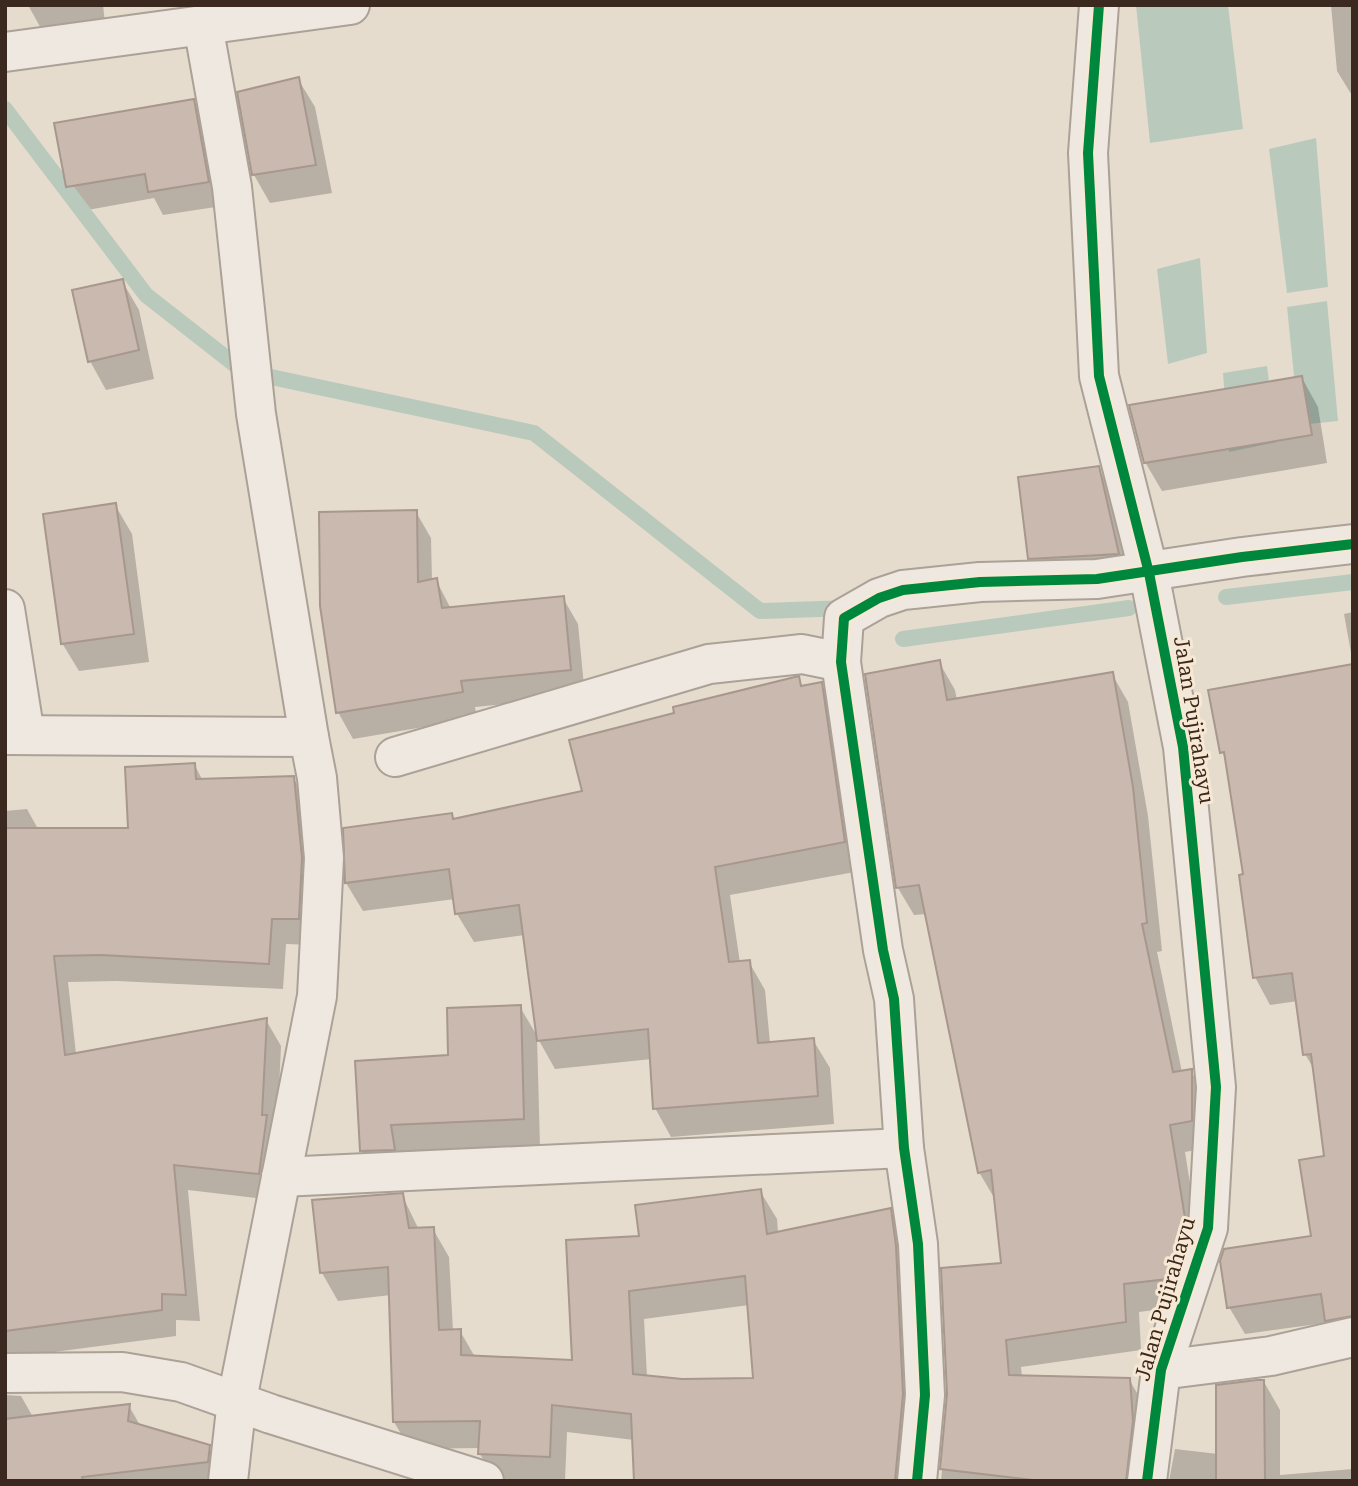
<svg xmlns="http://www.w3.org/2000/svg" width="1358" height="1486" viewBox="0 0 1358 1486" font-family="'Roboto Serif',serif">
  <rect width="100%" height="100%" fill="#e6dcce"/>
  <!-- water -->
  <g fill="#b9cabd">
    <path d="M 1136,5 L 1228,5 L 1243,129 L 1150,143 Z"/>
    <path d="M 1316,138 L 1328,287 L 1287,293 L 1269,149 Z"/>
    <path d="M 1200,258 L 1207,353 L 1168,364 L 1157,269 Z"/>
    <path d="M 1327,301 L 1338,421 L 1299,425 L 1287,307 Z"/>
    <path d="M 1267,366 L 1277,442 L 1229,452 L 1223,373 Z"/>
  </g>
  <!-- shadow -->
  <g fill="#0003" fill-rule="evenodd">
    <path d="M 28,5 L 103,5 L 105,23 L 43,32 Z"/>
    <path d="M 1331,5 L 1353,5 L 1353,97 L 1337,71 Z"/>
    <path d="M 298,79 L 315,107 L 332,193 L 270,203 L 254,175 Z"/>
    <path d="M 193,101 L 207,125 L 222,206 L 163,215 L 154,198 L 82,211 L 68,187 L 56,124 Z"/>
    <path d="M 122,281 L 139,310 L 154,379 L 106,390 L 90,361 Z"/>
    <path d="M 1302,378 L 1318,407 L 1327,463 L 1162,491 L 1145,462 Z"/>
    <path d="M 1098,468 L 1115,497 L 1134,582 L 1046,587 L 1029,558 Z"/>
    <path d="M 115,505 L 132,534 L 149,662 L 79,671 L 62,643 Z"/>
    <path d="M 416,512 L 431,538 L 432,581 L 436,580 L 451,609 L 563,598 L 578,624 L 585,696 L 475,707 L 477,718 L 353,739 L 338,712 Z"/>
    <path d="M 1353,612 L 1353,664 L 1344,614 Z"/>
    <path d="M 939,662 L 955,690 L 957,700 L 1112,674 L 1128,702 L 1148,816 L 1162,951 L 1157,952 L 1182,1072 L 1191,1071 L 1207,1099 L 1207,1148 L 1185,1152 L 1201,1253 L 1184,1306 L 1139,1312 L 1141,1350 L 1021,1367 L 1022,1377 L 1129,1379 L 1145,1407 L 1144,1481 L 941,1481 L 949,1397 L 1003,1265 L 996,1201 L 979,1172 L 927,914 L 914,915 L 898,888 Z"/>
    <path d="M 1353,665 L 1353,1330 L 1347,1320 L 1245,1334 L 1229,1307 L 1313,1237 L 1325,1157 L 1315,1071 L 1305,1054 L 1298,1001 L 1270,1005 L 1255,977 L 1246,876 L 1228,762 L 1222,752 Z"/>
    <path d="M 821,684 L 837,712 L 860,871 L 730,895 L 740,963 L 749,962 L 765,990 L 770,1043 L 813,1040 L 830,1068 L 834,1124 L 671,1137 L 655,1108 L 652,1059 L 555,1069 L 537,1037 L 540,1147 L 378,1179 L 362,1151 L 450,1057 L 520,1007 L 539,1039 L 525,935 L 474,942 L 457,914 L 455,899 L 363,911 L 346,883 L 452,815 L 455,821 L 584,793 L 801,688 Z"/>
    <path d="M 194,764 L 203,781 L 293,777 L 308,804 L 313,945 L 286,944 L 283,989 L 117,981 L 68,982 L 76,1054 L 266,1020 L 281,1046 L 274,1200 L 188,1190 L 200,1321 L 176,1320 L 176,1336 L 31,1355 L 5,1383 L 5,811 L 27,809 L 38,829 L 130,829 Z"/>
    <path d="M 760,1191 L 777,1219 L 778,1233 L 890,1210 L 906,1238 L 913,1481 L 636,1481 L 634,1440 L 567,1432 L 565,1481 L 496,1481 L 480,1454 L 480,1448 L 410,1449 L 394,1422 L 391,1295 L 338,1301 L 322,1273 L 402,1195 L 419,1230 L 433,1229 L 449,1257 L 453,1331 L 460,1331 L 475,1357 L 574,1362 L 641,1238 ZM 749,1305 L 755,1380 L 682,1381 L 647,1377 L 644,1319 Z"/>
    <path d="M 1264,1382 L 1280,1410 L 1280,1475 L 1353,1469 L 1353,1481 L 1169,1481 L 1175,1449 L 1218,1454 Z"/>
    <path d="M 5,1395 L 21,1396 L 33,1417 L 129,1406 L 141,1427 L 209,1447 L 224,1473 L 223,1481 L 5,1481 Z"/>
  </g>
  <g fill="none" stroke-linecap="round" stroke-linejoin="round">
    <!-- stream -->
    <g stroke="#b9cabd" stroke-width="16">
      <path d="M 5,109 L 146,295 L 243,371 L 534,433 L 760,611 L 849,608"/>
      <path d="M 1226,597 L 1353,582"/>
      <path d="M 903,639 L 1129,608"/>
    </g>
  </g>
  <!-- building -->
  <g fill="#cab9af" stroke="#a7978d" stroke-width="2" fill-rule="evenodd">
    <path d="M 299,77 L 316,165 L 252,175 L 237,92 Z"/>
    <path d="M 194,99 L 209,182 L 148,192 L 145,174 L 66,187 L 54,123 Z"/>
    <path d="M 123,279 L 139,350 L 88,362 L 72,290 Z"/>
    <path d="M 1302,376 L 1312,435 L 1144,463 L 1129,405 Z"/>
    <path d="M 1099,466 L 1119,554 L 1028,559 L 1018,477 Z"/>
    <path d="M 116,503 L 134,634 L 61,644 L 43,514 Z"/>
    <path d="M 417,510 L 418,582 L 437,578 L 442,608 L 564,596 L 571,670 L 461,681 L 463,692 L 336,713 L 320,606 L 319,512 Z"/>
    <path d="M 940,660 L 947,700 L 1113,672 L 1133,787 L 1147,923 L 1142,924 L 1173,1072 L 1192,1069 L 1192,1121 L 1170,1125 L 1186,1224 L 1168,1279 L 1124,1284 L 1126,1322 L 1006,1340 L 1009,1375 L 1130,1378 L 1133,1421 L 1126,1481 L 1041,1481 L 940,1469 L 947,1394 L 941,1268 L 1001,1263 L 991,1170 L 978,1173 L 919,885 L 896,888 L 865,674 Z"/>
    <path d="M 1353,664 L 1353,1316 L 1325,1321 L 1321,1294 L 1227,1308 L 1220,1261 L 1224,1249 L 1311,1236 L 1299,1160 L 1324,1156 L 1311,1054 L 1303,1055 L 1292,973 L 1253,978 L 1239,875 L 1243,874 L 1224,752 L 1220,753 L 1208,690 Z"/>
    <path d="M 799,676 L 801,686 L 822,682 L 845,842 L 715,867 L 729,962 L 750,960 L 758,1043 L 814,1038 L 818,1096 L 653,1109 L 648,1029 L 537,1041 L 519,905 L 455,914 L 449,869 L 345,883 L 343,828 L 452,813 L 453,819 L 582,791 L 569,740 L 674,713 L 673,707 Z"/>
    <path d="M 195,763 L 196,779 L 294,776 L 302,858 L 299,919 L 272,919 L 269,964 L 101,955 L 54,956 L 65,1055 L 267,1018 L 262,1115 L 267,1115 L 259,1174 L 174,1165 L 186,1295 L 162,1294 L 162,1310 L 5,1331 L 5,828 L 128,828 L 125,767 Z"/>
    <path d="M 521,1005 L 524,1119 L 391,1125 L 395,1150 L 360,1151 L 355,1061 L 448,1055 L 447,1008 Z"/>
    <path d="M 761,1189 L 767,1234 L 891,1208 L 896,1246 L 903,1394 L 895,1481 L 634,1481 L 631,1414 L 552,1405 L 550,1457 L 478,1454 L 480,1421 L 393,1422 L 388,1267 L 320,1273 L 312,1200 L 403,1193 L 409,1228 L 434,1227 L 439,1330 L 461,1329 L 461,1355 L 572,1360 L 566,1240 L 639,1236 L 635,1205 ZM 745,1276 L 753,1378 L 682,1379 L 633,1374 L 629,1291 Z"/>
    <path d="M 1257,1380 L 1264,1380 L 1265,1481 L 1216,1481 L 1216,1385 Z"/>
    <path d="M 130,1404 L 128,1421 L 210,1445 L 208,1462 L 82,1477 L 83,1481 L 5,1481 L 5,1419 Z"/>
  </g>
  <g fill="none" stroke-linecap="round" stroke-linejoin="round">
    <defs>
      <g id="minor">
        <path d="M 1099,5 L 1088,153 L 1099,376 L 1149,573 L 1183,747 L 1216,1087 L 1208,1228 L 1161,1370 L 1147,1481"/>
        <path d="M 203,25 L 232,187 L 256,414 L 309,737"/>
        <path d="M 5,52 L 350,5"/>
        <path d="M 5,609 L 25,735"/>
        <path d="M 5,735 L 309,737 L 317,778 L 324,858 L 317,996 L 237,1400 L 228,1481"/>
        <path d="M 395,757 L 709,664 L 802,654 L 841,662"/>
        <path d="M 281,1177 L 904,1148"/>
        <path d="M 1161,1370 L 1271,1356 L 1353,1337"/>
        <path d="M 5,1373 L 122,1372 L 181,1382 L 271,1414 L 484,1481"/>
        <path d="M 917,1481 L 925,1395 L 918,1244 L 904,1148 L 894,999 L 883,950 L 841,662 L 844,618 L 879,598 L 903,590 L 980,582 L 1097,579 L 1242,557 L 1353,544"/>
      </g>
    </defs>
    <!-- minor casing -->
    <use href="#minor" stroke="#aba197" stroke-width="42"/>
    <!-- minor -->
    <use href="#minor" stroke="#eee8e0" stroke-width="38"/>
    <defs>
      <g id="cycleway">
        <path d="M 1099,5 L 1088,153 L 1099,376 L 1149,573 L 1183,747 L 1216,1087 L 1208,1228 L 1161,1370 L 1147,1481"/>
        <path d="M 917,1481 L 925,1395 L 918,1244 L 904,1148 L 894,999 L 883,950 L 841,662 L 844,618 L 879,598 L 903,590 L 980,582 L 1097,579 L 1242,557 L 1353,544"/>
      </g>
    </defs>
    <!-- cycleway casing -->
    <use href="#cycleway" stroke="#f7e8d4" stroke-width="15"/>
    <!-- cycleway -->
    <use href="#cycleway" stroke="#00873e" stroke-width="10"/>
  </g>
  <g text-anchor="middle" stroke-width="6" stroke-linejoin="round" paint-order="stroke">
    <!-- street labels -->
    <g font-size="21" fill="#3b281e" stroke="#f7e8d4">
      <text transform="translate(1194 720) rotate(81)" y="7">Jalan Pujirahayu</text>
      <text transform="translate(1165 1299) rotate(-74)" y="7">Jalan Pujirahayu</text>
    </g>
  </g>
  <!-- border -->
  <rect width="1358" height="1486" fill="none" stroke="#3b281e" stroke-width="14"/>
</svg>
